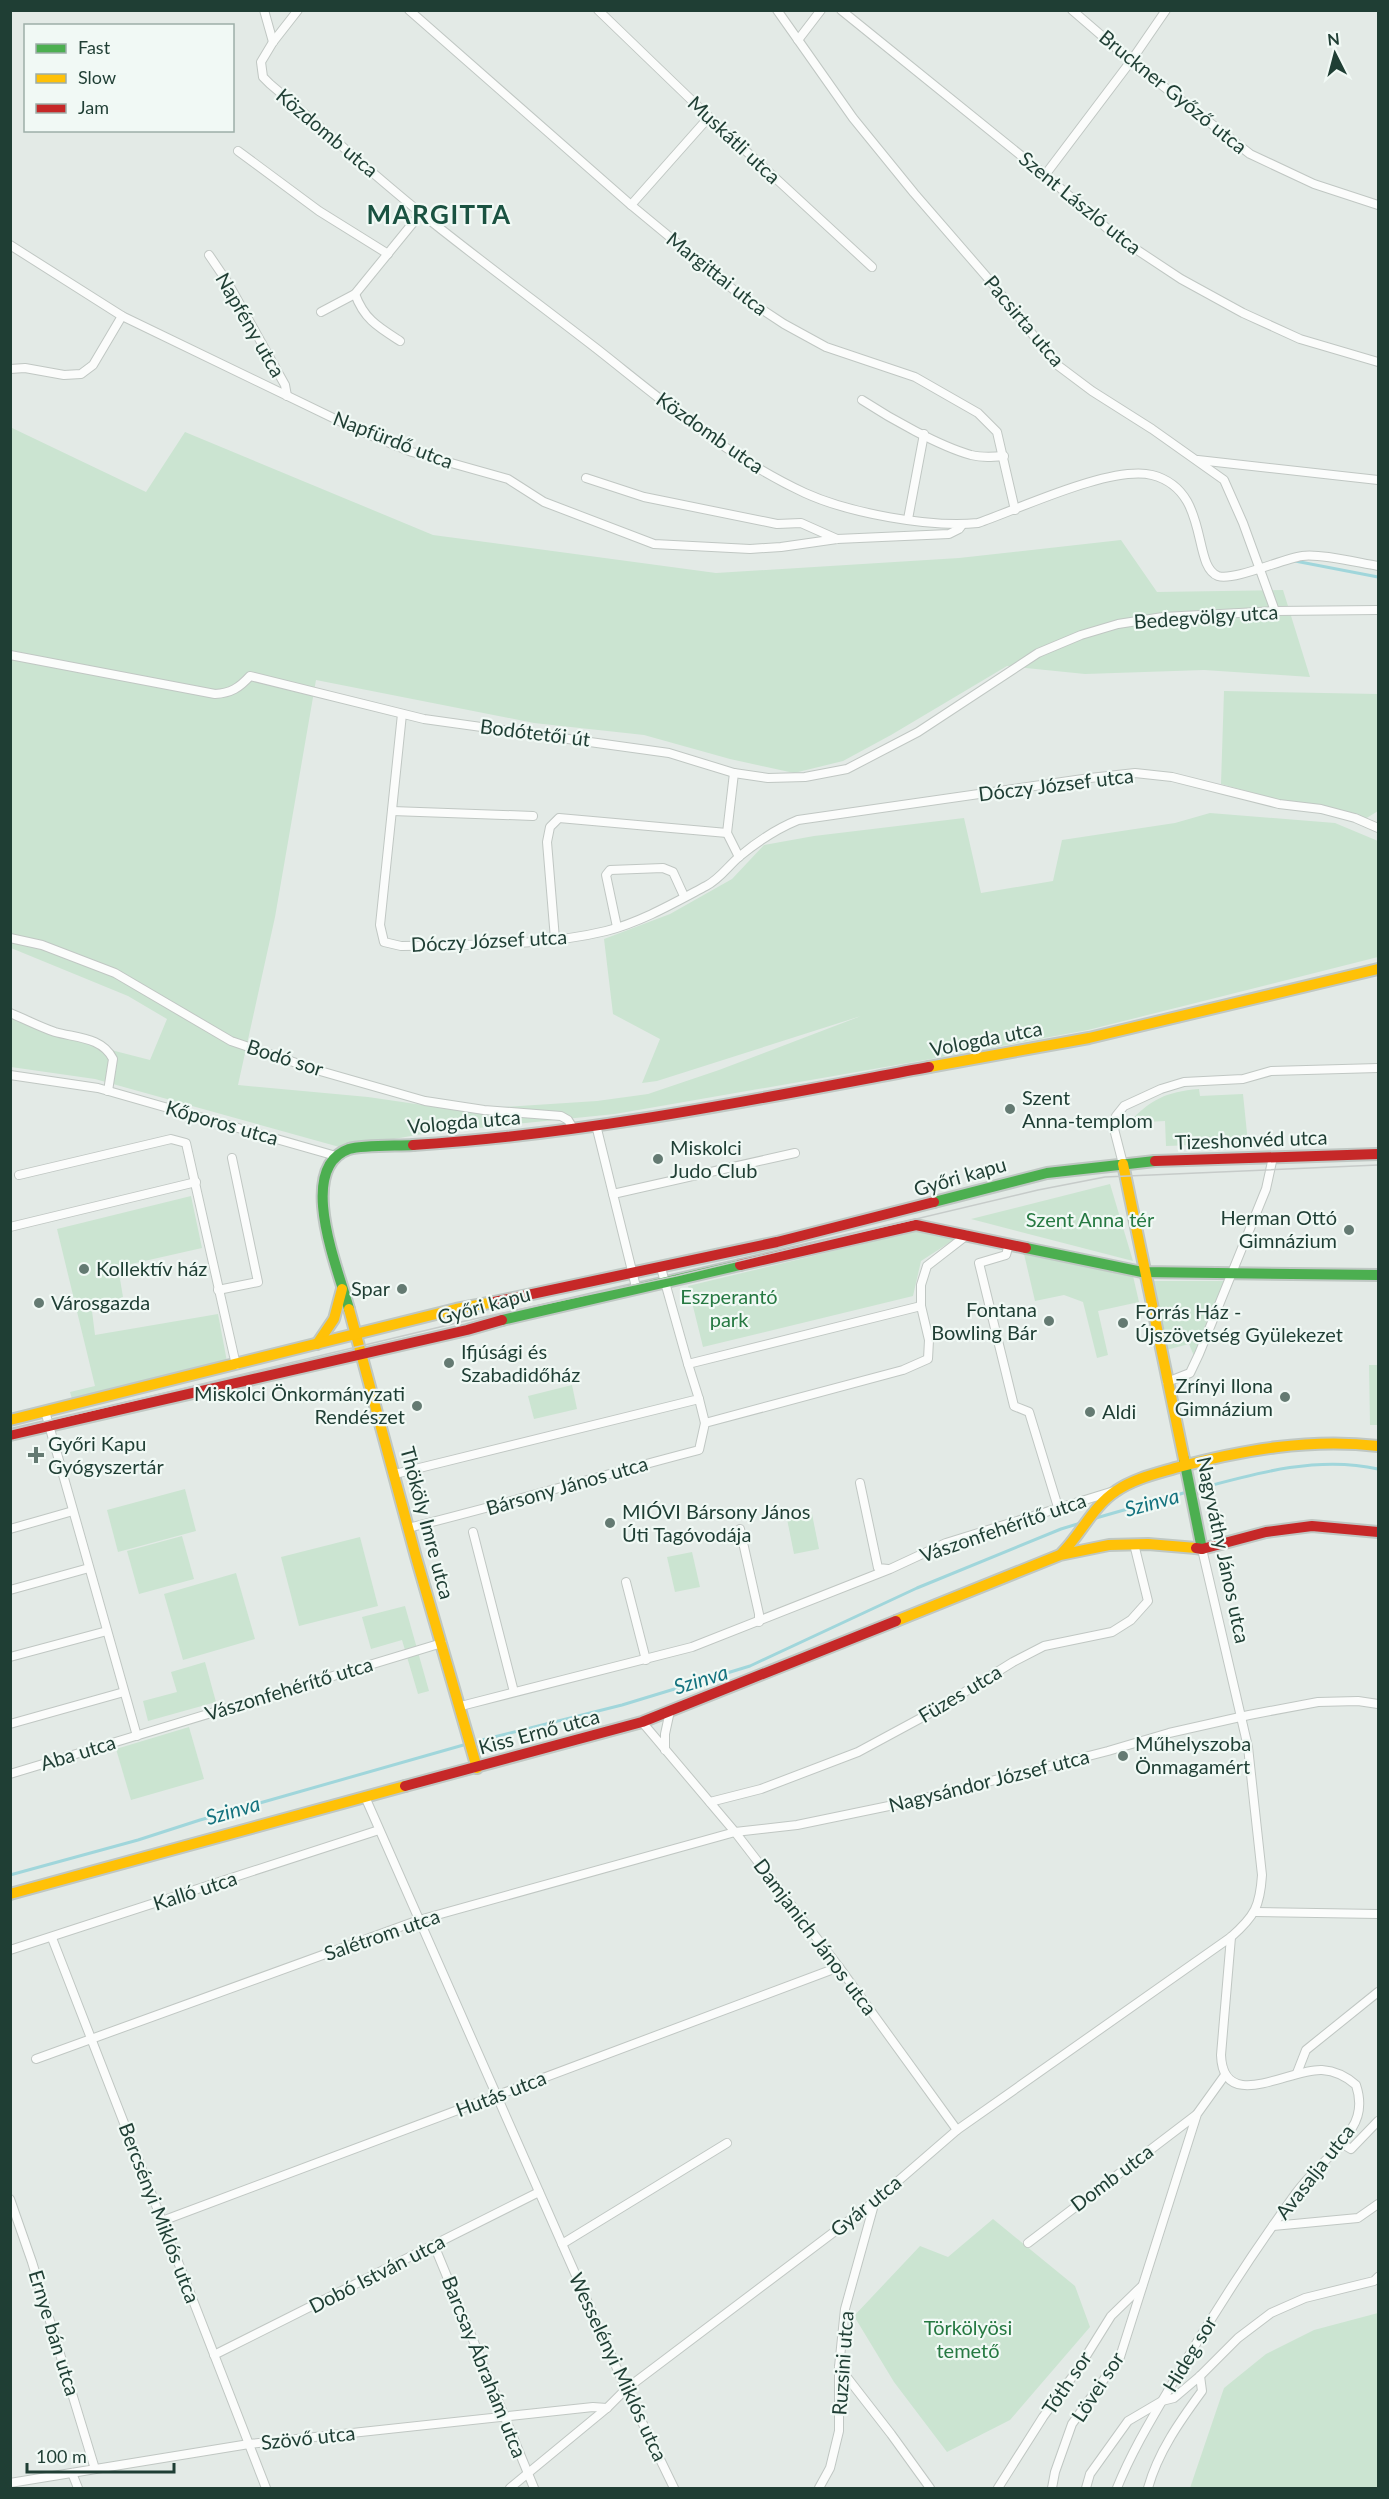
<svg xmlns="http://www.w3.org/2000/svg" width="1389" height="2499" viewBox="0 0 1389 2499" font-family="Lato,sans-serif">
  <rect width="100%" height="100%" fill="#e3eae6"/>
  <!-- green -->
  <g fill="#cbe4d1">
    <path d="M 10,427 L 146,492 L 185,432 L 433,535 L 716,573 L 959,558 L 1121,540 L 1157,592 L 1283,590 L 1310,677 L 1204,670 L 1085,674 L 1007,666 L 891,735 L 843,761 L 794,773 L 730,759 L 644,735 L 534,723 L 316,680 L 275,917 L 238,1085 L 368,1097 L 457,1110 L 597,1101 L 648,1094 L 719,1070 L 861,1016 L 657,1081 L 642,1083 L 660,1039 L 613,1014 L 604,939 L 670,914 L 732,879 L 764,845 L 814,836 L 964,818 L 981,893 L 1053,881 L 1062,840 L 1175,823 L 1210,813 L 1335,823 L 1378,841 L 1378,957 L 1088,1030 L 931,1059 L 615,1114 L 428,1133 L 343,1148 L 95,1079 L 11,1067 L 11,1016 L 72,1040 L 150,1060 L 167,1019 L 128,996 L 11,948 Z"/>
    <path d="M 1224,691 L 1378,694 L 1378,811 L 1365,819 L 1279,800 L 1221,784 Z"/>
    <path d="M 1199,1089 L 1200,1096 L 1243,1094 L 1248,1143 L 1166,1146 L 1165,1121 L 1128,1123 C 1152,1099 1165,1092 1199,1089 Z"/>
    <path d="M 1110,1184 L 1133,1261 L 971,1219 Z"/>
    <path d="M 191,1196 L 202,1248 L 118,1267 L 123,1297 L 92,1311 L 95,1335 L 218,1314 L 228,1367 L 72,1399 L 70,1392 L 95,1386 L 57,1229 Z"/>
    <path d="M 920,1230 L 955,1239 L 921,1261 L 913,1296 L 703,1347 L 688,1286 Z"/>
    <path d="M 1024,1254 L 1133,1276 L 1139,1302 L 1098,1311 L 1108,1355 L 1097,1358 L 1083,1302 L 1064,1295 L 1035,1301 Z"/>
    <path d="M 1150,1281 L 1226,1281 L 1194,1356 L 1189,1344 L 1166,1350 Z"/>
    <path d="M 1369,1365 L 1378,1365 L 1378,1425 L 1370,1425 Z"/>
    <path d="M 572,1385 L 577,1409 L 534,1419 L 528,1396 Z"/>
    <path d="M 185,1489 L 196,1531 L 118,1552 L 107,1510 Z"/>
    <path d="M 812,1514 L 819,1549 L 794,1554 L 787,1519 Z"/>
    <path d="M 182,1536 L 194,1579 L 139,1594 L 127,1551 Z"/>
    <path d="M 360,1537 L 378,1606 L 299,1626 L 281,1557 Z"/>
    <path d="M 692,1552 L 700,1587 L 675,1592 L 667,1557 Z"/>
    <path d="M 236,1573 L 255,1639 L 183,1660 L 164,1594 Z"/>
    <path d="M 405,1606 L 429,1691 L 418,1694 L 402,1640 L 371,1649 L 362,1617 Z"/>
    <path d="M 205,1662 L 216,1702 L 148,1721 L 143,1701 L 177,1692 L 171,1672 Z"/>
    <path d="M 189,1727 L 204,1779 L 131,1800 L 116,1749 Z"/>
    <path d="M 993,2219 L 1075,2286 L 1090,2327 L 1010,2420 L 947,2452 L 894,2382 L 854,2316 L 920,2246 L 948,2257 Z"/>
    <path d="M 1378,2313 L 1378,2488 L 1190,2488 L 1224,2388 L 1266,2354 L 1314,2330 Z"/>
  </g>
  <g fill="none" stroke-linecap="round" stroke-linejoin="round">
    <!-- stream -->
    <g stroke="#a0d6db" stroke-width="3">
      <path d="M 1295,561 L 1378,577"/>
      <path d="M 1194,1490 C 1253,1474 1317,1455 1378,1469"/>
      <path d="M 1096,1518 L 1187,1492"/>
      <path d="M 474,1742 L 622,1705 L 750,1666 L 917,1588 L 1061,1529 L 1084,1522"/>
      <path d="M 10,1875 L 138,1840 L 200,1820 L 467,1744"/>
    </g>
    <defs>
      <g id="street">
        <path d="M 264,10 L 273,42"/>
        <path d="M 298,10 L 273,42 L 261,62 L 263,77 L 270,84 C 321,127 370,172 422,214 C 479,260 539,304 597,349 C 663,401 729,458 805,493 C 849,513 930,528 978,523 C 1019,509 1111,465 1152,475 C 1211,490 1191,566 1218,576 C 1234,581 1282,559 1302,556 C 1319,553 1359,563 1378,566"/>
        <path d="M 409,10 L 631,205 L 740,295 L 784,324 L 826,347 L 915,377 L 978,413 L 997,432 L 1015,510"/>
        <path d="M 598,10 L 709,117 L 872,267"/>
        <path d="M 777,10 L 853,118 L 914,193 L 992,283 L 1056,364 L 1092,391 L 1152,429 L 1224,480 L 1243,523 L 1275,611"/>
        <path d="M 841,10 L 1045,175 L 1116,236 L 1181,279 L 1243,313 L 1300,339 L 1378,362"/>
        <path d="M 1072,10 L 1131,61 L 1250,154 L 1314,184 L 1378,205"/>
        <path d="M 798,40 L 821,10"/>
        <path d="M 238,151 L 319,211 L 388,254"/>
        <path d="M 1045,175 L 1131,61 L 1166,10"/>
        <path d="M 631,205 L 709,117"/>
        <path d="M 10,245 L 122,316 L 360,431 L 412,452 L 508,479 L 544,502 L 654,544 L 750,549 L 781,547 L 837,539 L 949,534 L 959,529 L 962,525"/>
        <path d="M 209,255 L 228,283 L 285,385 L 287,396"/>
        <path d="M 355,294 C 364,319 378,327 400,341"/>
        <path d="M 321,312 L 355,294 L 421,213"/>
        <path d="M 10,369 L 25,368 L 64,375 L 81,374 L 93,365 L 122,316"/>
        <path d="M 862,400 C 891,419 939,446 971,455 C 983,458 993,457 1004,456"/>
        <path d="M 1198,460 L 1378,480"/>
        <path d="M 586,478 L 644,497 L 777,524 L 801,523 L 837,539"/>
        <path d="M 908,519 L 924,434"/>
        <path d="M 10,655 L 215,694 C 231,693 239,688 250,676 L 424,719 L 669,753 L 734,773 L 768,778 L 805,777 L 847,769 L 918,732 L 1038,653 L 1081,635 L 1118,624 L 1163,617 L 1275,611 L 1378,610"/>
        <path d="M 402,714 L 380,925 L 384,942 L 401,946 C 468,944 540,947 606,931 C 641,922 674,903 706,886 C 720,879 728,866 740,856 C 758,841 776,829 798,820 L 1090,778 L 1135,773 L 1172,777 L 1279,804 L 1321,809 L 1355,818 L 1378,828"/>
        <path d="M 734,773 L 727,833 L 739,857"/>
        <path d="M 392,811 L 533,816"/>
        <path d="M 617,927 L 606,875 L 610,870 L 663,868 L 673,872 L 684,896"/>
        <path d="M 10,938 L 42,945 L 115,973 L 231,1041 L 320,1071 L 425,1101 L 484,1110 L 561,1116 L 568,1120 L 573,1128"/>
        <path d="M 555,939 L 547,842 L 550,827 L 559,818 L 727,833"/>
        <path d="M 10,1013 C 25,1019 40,1027 55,1032 C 76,1038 102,1037 113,1059 L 108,1091"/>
        <path d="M 10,1075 L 98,1088 L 336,1156"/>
        <path d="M 596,1125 L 613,1194"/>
        <path d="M 1123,1164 L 1113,1125 L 1116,1116 L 1124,1106 L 1161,1089 L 1184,1082 L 1243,1079 L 1271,1071 L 1378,1068"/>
        <path d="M 19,1175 L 171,1139 L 186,1143 L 236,1365"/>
        <path d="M 10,1227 L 196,1182"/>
        <path d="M 1009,1244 L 1006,1255 L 979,1263 L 1014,1406 L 1029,1412 L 1058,1507"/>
        <path d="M 661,1268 L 688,1364"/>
        <path d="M 636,1287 L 613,1194 L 795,1153"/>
        <path d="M 218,1290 L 258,1282 L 232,1158"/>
        <path d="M 1167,1382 L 1190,1373 L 1199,1354 L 1266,1189 L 1273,1157"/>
        <path d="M 699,1399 L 705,1423"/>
        <path d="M 45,1411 L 137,1736"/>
        <path d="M 395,1474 L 699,1399 L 688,1364 L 921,1306"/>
        <path d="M 860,1483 L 878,1568 L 888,1569"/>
        <path d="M 408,1528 C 506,1504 602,1475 699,1450 L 705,1423 L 903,1370 L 928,1359 L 929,1340 L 921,1306 L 921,1285 L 927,1266 L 967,1235"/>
        <path d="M 10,1529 L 73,1511"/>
        <path d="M 740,1529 L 759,1614 L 759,1622"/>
        <path d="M 473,1532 L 514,1692"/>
        <path d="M 626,1582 L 646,1660"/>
        <path d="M 10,1590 L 89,1568"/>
        <path d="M 10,1657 L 107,1631"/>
        <path d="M 461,1706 L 692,1647 L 890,1569 L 946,1543 L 1114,1491"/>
        <path d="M 642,1722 L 735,1832 L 839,1967 L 957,2130"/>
        <path d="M 10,1724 L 124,1692"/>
        <path d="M 665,1750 L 665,1734 L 670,1711"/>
        <path d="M 10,1774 L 442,1643"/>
        <path d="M 366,1799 L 626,2389 L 674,2488"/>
        <path d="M 710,1802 L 761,1789 L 858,1752 L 934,1711 L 1013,1662 L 1044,1646 L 1112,1632 L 1131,1620 L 1148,1601 L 1134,1544"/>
        <path d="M 1255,1912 L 1378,1914"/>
        <path d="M 52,1938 L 266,2488"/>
        <path d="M 10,1950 L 379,1830"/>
        <path d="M 36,2059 L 419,1920 L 735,1832 L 797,1825 L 913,1801 L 1108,1751 L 1169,1733 L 1249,1715 L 1318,1702 L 1358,1701 L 1378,1704"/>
        <path d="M 1297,2073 L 1306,2050 L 1378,1992"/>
        <path d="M 1341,2143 L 1351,2149 L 1378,2121"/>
        <path d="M 10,2199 L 32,2262 L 95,2469"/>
        <path d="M 162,2221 L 839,1967"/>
        <path d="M 1273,2226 L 1358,2218 L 1378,2204"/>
        <path d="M 1028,2243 L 1196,2115"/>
        <path d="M 562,2244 L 727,2143"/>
        <path d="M 434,2245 L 534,2488"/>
        <path d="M 214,2355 L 539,2192"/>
        <path d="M 839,2367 L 891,2434 L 930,2488"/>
        <path d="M 72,2473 L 78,2488"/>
        <path d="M 10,2483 L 249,2444 L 593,2407 L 607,2408"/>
        <path d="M 510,2488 L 607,2408 L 626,2389 L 875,2201 L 957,2130 L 1231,1937 C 1255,1916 1260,1906 1262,1875 L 1248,1747 L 1202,1549"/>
        <path d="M 819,2488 L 830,2468 L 839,2431 L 839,2367 L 845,2309 L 875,2201"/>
        <path d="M 998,2488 L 1043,2417 L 1078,2369 L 1111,2316 L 1142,2286"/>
        <path d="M 1052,2488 L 1055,2472 L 1072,2424 L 1120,2357 L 1197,2114 L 1225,2075"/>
        <path d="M 1086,2488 L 1090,2474 L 1128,2421 L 1162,2401 L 1174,2398 L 1200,2376 L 1238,2338 L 1271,2313 L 1305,2298 L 1374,2281 L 1378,2277"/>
        <path d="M 1117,2488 C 1133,2448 1157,2410 1179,2372 C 1215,2311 1254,2251 1296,2193 C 1313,2170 1337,2153 1352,2128 C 1361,2114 1361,2100 1356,2085 C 1346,2076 1336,2071 1322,2070 C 1290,2068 1223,2114 1221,2055 L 1231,1937"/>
        <path d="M 1148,2488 C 1158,2452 1180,2421 1202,2391 L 1200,2376"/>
      </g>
      <g id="fast">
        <path d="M 934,1202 L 1047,1173 L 1155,1161"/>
        <path d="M 1026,1248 L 1142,1272 L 1378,1275"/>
        <path d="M 349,1309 C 339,1271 295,1168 349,1149 C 363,1145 397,1146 413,1145"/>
        <path d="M 502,1320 L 740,1265"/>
        <path d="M 1184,1459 L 1202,1549"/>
      </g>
      <g id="slow">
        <path d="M 929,1067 L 1089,1038 L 1378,969"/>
        <path d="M 1123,1164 L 1184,1459"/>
        <path d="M 349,1309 L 416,1557 L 477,1768"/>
        <path d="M 317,1344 L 334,1319 L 342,1289"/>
        <path d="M 10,1420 L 456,1309 L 494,1302"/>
        <path d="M 1062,1553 C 1081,1534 1093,1506 1116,1491 C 1133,1479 1155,1474 1175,1468 C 1242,1450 1309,1438 1378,1446"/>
        <path d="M 896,1621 L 1060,1555 L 1109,1545 L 1148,1544 L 1196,1548"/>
        <path d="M 10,1894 L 405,1786"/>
      </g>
      <g id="jam">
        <path d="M 413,1145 C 587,1134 758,1099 929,1067"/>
        <path d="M 1155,1161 L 1378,1154"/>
        <path d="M 740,1265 L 916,1225 L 1026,1248"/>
        <path d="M 494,1302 L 777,1242 L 934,1202"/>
        <path d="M 10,1435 L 467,1330 L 502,1320"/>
        <path d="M 1196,1548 L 1202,1549 L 1266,1532 L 1312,1526 L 1378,1532"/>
        <path d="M 405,1786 L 642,1722 L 896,1621"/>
      </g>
    </defs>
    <!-- street casing -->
    <use href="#street" stroke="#c0c7c3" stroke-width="10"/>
    <!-- fast casing -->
    <use href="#fast" stroke="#bfc7c3" stroke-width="14"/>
    <!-- slow casing -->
    <use href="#slow" stroke="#bfc7c3" stroke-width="14"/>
    <!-- jam casing -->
    <use href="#jam" stroke="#bfc7c3" stroke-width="14"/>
    <!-- street -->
    <use href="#street" stroke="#fbfcfb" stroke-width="8"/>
    <!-- fast -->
    <use href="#fast" stroke="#4caf50" stroke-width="10"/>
    <!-- slow -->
    <use href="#slow" stroke="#ffc107" stroke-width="10"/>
    <!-- jam -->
    <use href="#jam" stroke="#c62828" stroke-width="10"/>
    <!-- tram -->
    <path stroke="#c6cbc9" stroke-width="1.5" d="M 10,1430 L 465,1321 L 676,1276 L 1038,1190 L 1105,1177 L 1378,1165"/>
  </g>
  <!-- markers -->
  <g fill="#647a72" stroke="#f1f9f5" stroke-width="2">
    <circle cx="1010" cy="1109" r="6"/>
    <circle cx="658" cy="1159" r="6"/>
    <circle cx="1349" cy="1230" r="6"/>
    <circle cx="84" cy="1269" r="6"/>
    <circle cx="402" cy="1289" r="6"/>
    <circle cx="39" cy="1303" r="6"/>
    <circle cx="1049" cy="1321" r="6"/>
    <circle cx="1123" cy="1323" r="6"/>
    <circle cx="449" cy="1363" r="6"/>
    <circle cx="1285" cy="1397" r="6"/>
    <circle cx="417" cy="1406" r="6"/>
    <circle cx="1090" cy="1412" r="6"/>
    <path d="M33 1446h6v6h6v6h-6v6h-6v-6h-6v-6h6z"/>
    <circle cx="610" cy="1523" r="6"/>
    <circle cx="1123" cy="1756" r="6"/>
  </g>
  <g text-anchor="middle" stroke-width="4.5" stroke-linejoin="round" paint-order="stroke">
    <!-- street labels -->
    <g font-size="20" fill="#1f3e34" stroke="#f1f9f5">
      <text transform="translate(1173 92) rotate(39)" y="7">Bruckner Győző utca</text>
      <text transform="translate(327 133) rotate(40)" y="7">Közdomb utca</text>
      <text transform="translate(734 140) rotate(43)" y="7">Muskátli utca</text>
      <text transform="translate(1080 203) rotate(39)" y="7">Szent László utca</text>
      <text transform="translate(717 274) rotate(38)" y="7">Margittai utca</text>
      <text transform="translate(1024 321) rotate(50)" y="7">Pacsirta utca</text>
      <text transform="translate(250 325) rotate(60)" y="7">Napfény utca</text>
      <text transform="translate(710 433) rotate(35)" y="7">Közdomb utca</text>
      <text transform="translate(393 440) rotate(21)" y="7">Napfürdő utca</text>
      <text transform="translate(1206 617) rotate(-4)" y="7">Bedegvölgy utca</text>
      <text transform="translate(535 733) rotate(7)" y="7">Bodótetői út</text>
      <text transform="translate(1056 785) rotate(-7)" y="7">Dóczy József utca</text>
      <text transform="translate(489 941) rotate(-3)" y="7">Dóczy József utca</text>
      <text transform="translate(986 1039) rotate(-11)" y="7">Vologda utca</text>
      <text transform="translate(285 1058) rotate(18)" y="7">Bodó sor</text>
      <text transform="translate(464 1122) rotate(-5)" y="7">Vologda utca</text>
      <text transform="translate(222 1123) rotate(16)" y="7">Kőporos utca</text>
      <text transform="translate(1251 1140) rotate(-2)" y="7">Tizeshonvéd utca</text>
      <text transform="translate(960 1177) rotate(-16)" y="7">Győri kapu</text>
      <text transform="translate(484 1306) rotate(-15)" y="7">Győri kapu</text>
      <text transform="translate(567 1486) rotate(-16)" y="7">Bársony János utca</text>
      <text transform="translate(427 1523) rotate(75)" y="7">Thököly Imre utca</text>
      <text transform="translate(1003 1528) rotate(-19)" y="7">Vászonfehérítő utca</text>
      <text transform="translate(1223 1550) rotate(78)" y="7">Nagyváthy János utca</text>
      <text transform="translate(289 1689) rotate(-17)" y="7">Vászonfehérítő utca</text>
      <text transform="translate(960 1694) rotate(-31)" y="7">Füzes utca</text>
      <text transform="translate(539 1732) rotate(-15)" y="7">Kiss Ernő utca</text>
      <text transform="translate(78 1753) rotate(-17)" y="7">Aba utca</text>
      <text transform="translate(989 1781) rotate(-14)" y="7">Nagysándor József utca</text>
      <text transform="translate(195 1891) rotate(-18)" y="7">Kalló utca</text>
      <text transform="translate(382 1935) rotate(-19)" y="7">Salétrom utca</text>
      <text transform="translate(815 1937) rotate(53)" y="7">Damjanich János utca</text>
      <text transform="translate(501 2094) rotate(-21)" y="7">Hutás utca</text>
      <text transform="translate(1315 2172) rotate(-52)" y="7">Avasalja utca</text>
      <text transform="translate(1112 2178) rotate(-37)" y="7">Domb utca</text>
      <text transform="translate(866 2206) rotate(-39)" y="7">Gyár utca</text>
      <text transform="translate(159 2213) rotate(69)" y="7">Bercsényi Miklós utca</text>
      <text transform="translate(377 2274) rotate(-27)" y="7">Dobó István utca</text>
      <text transform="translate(54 2333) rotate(73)" y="7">Ernye bán utca</text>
      <text transform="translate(1190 2354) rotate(-59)" y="7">Hideg sor</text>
      <text transform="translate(843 2363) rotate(-86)" y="7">Ruzsini utca</text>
      <text transform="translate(484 2367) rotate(68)" y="7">Barcsay Ábrahám utca</text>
      <text transform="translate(618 2367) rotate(65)" y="7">Wesselényi Miklós utca</text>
      <text transform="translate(1067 2383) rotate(-56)" y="7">Tóth sor</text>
      <text transform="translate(1098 2387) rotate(-57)" y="7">Lövei sor</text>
      <text transform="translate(308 2438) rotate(-6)" y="7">Szövő utca</text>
    </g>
    <!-- poi labels -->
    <g font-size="20" fill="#1f3e34" stroke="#f1f9f5" text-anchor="start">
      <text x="1022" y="1105">Szent<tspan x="1022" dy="23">Anna-templom</tspan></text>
      <text x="670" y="1155">Miskolci<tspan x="670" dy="23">Judo Club</tspan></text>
      <text x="1337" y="1225" text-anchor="end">Herman Ottó<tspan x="1337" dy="23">Gimnázium</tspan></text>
      <text x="96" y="1276">Kollektív ház</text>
      <text x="390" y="1296" text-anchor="end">Spar</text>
      <text x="51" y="1310">Városgazda</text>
      <text x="1037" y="1317" text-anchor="end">Fontana<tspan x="1037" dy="23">Bowling Bár</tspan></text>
      <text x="1135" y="1319">Forrás Ház -<tspan x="1135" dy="23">Újszövetség Gyülekezet</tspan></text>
      <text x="461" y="1359">Ifjúsági és<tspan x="461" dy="23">Szabadidőház</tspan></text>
      <text x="1273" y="1393" text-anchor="end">Zrínyi Ilona<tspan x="1273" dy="23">Gimnázium</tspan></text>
      <text x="405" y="1401" text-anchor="end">Miskolci Önkormányzati<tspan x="405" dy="23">Rendészet</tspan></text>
      <text x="1102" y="1419">Aldi</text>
      <text x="48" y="1451">Győri Kapu<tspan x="48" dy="23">Gyógyszertár</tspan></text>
      <text x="622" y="1519">MIÓVI Bársony János<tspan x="622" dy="23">Úti Tagóvodája</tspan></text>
      <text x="1135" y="1751">Műhelyszoba<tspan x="1135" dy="23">Önmagamért</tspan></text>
    </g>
    <!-- park labels -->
    <g font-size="20" fill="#267942" stroke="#f1f9f5">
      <text x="1090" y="1227">Szent Anna tér</text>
      <text x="729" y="1304">Eszperantó<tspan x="729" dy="23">park</tspan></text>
      <text x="968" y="2335">Törkölyösi<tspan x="968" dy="23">temető</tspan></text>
    </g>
    <!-- water labels -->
    <g font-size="21" font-style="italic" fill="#15737f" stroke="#f1f9f5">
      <text transform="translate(1152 1503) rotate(-15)" y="7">Szinva</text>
      <text transform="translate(701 1680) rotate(-17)" y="7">Szinva</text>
      <text transform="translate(233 1811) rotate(-16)" y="7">Szinva</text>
    </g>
    <!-- district labels -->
    <g font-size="26" font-weight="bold" letter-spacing="1.5" fill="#1a5241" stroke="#f1f9f5">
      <text x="439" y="224">MARGITTA</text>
    </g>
  </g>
  <!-- border -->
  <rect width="1389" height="2499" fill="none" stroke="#1f3e34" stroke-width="24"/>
  <!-- legend -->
  <rect x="24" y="24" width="210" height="108" fill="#f1f9f5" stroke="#9daea8" stroke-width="1.5"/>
  <rect x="36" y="44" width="30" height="9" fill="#4caf50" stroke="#9daea8" stroke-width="1.5"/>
  <text x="78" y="54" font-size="18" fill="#1f3e34">Fast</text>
  <rect x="36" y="74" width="30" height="9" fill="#ffc107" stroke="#9daea8" stroke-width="1.5"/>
  <text x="78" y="84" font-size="18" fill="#1f3e34">Slow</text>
  <rect x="36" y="104" width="30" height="9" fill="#c62828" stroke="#9daea8" stroke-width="1.5"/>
  <text x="78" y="114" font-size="18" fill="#1f3e34">Jam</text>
  <!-- north arrow -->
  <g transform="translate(1335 54) rotate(354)" stroke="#f1f9f5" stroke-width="4.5" paint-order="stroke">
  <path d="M0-4.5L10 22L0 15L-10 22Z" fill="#1f3e34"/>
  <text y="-9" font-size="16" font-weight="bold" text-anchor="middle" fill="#1f3e34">N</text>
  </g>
  <!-- scale -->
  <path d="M27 2463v9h147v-9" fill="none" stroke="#1f3e34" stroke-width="3"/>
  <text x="36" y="2463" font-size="18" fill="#1f3e34" stroke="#f1f9f5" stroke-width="4.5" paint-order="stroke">100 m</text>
</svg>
